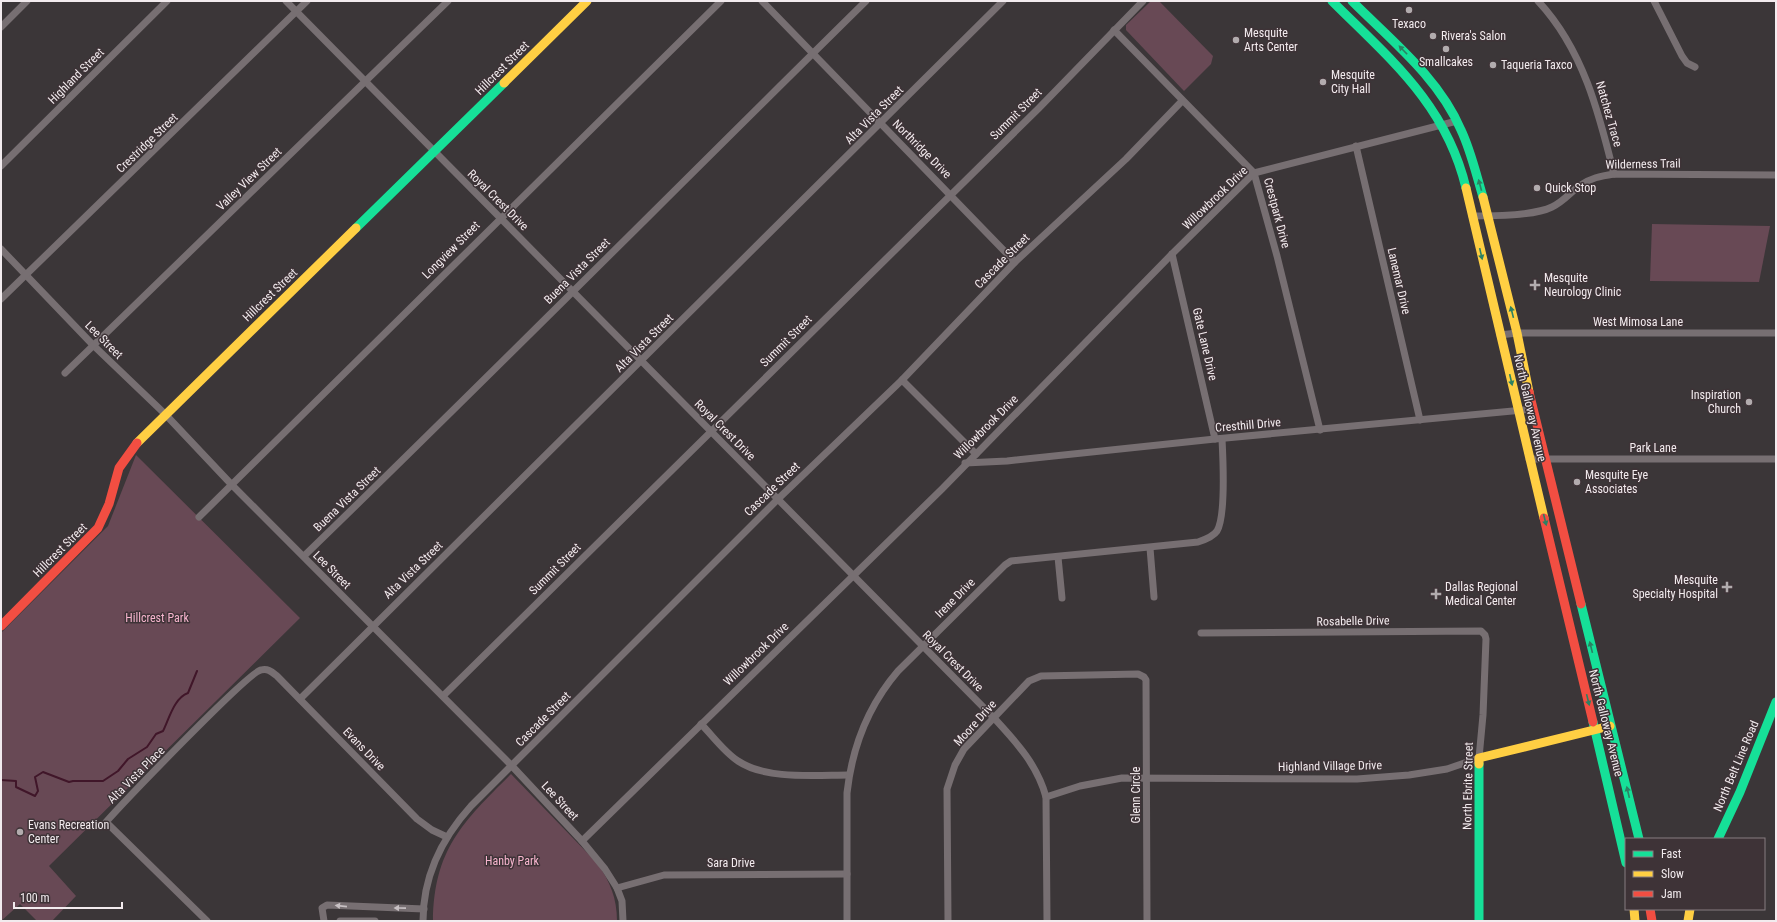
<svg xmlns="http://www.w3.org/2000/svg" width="1777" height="922" viewBox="0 0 1777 922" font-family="'Roboto Condensed',sans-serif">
  <rect width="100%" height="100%" fill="#3b3638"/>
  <!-- green -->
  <g fill="#684955">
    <path d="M 1151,1 L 1159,1 L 1213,56 L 1211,64 L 1184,91 L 1126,30 L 1126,25 Z"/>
    <path d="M 1652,224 L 1770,226 L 1759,282 L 1650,281 Z"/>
    <path d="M 136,455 L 300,618 L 49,866 L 76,896 L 52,921 L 37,921 L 20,904 L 1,921 L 1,633 L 108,526 Z"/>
    <path d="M 511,774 L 598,864 C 610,882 617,898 617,921 L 433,921 C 434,849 463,822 511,774 Z"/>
  </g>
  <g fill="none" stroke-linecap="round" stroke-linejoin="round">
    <!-- stream -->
    <path stroke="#401629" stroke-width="2" d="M 1,780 L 16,781 L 16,787 L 35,796 L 38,791 L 35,777 L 43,772 L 69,782 L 73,781 L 103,781 L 118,771 L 128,759 L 147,747 L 156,734 L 163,731 C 169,719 174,698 188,693 L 197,671"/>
    <!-- street -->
    <g stroke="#776f72" stroke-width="7">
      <path d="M 286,1 L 993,717 C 1016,742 1037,764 1046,797 L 1047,921"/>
      <path d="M 762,1 L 1015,262"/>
      <path d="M 1538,1 C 1583,49 1599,113 1614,174"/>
      <path d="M 1654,1 L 1682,56 L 1687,63 L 1695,67"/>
      <path d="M 1,27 L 27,1"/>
      <path d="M 1114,30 L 1254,173 L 1277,256 L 1320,430"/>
      <path d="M 1356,146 L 1420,420"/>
      <path d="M 1,166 L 167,1"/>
      <path d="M 1472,216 C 1493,216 1534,216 1552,207 C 1563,202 1570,193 1579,186 C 1590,178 1601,176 1614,174 L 1776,175"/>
      <path d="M 1,249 L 93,345 L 165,414 L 231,484 L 512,766 L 582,841 L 605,869 L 617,888 L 622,901 L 623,921"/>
      <path d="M 1172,254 L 1215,439"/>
      <path d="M 1,299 L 307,1"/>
      <path d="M 1500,335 L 1517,333 L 1776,333"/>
      <path d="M 65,373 L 448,1"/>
      <path d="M 902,380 L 976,454"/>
      <path d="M 1529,459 L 1776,459"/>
      <path d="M 965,463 L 1007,461 L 1215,439 L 1533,409"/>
      <path d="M 199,517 L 721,1"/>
      <path d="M 1150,548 L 1154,597"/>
      <path d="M 304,556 C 493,373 678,186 866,1"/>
      <path d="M 1058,557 L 1062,598"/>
      <path d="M 443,696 L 1039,108 L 1143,1"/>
      <path d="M 300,699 L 1003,1"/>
      <path d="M 701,724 C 712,735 724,752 738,761 C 766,780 816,775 849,775"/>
      <path d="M 1046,797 L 1080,786 L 1122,778 L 1357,779 L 1409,775 L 1447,769 L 1479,758 L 1483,715 L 1486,639 L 1485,635 L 1481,631 L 1201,633"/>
      <path d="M 582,841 L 942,489 L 1172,254 L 1254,173 L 1457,121"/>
      <path d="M 617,888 L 664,875 L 847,874"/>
      <path d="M 207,921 L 106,822 C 123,803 248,672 261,670 C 268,668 272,672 277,676 L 417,819 L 432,830 L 447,837"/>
      <path d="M 324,921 L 322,908 L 327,905 L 424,909"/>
      <path d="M 340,921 L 375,921"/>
      <path d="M 423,921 C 423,877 442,838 471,806 L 778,499 L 902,380 L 1015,262 L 1126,159 L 1182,101"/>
      <path d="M 847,921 L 847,793 C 852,748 868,706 898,671 L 1005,565 L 1011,561 L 1198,542 C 1204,540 1213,537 1217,531 C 1226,516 1223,458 1222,439"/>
      <path d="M 948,921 L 947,789 L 955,765 L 964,749 L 1029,681 L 1041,676 L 1138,674 L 1144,677 L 1146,680 L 1147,921"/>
    </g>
    <!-- fast -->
    <g stroke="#16e098" stroke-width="9">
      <path d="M 1332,1 C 1390,59 1446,104 1466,188"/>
      <path d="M 1352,1 C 1391,40 1439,78 1461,130 C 1471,151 1476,174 1483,197"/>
      <path d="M 356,228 L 504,83"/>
      <path d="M 1581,604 L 1639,839"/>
      <path d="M 1593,722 L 1626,863"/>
      <path d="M 1479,764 L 1479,921"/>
      <path d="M 1718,839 L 1740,792 L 1776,702"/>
    </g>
    <!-- slow -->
    <g stroke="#ffcf43" stroke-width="9">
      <path d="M 504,83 L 587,1"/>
      <path d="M 1466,188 L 1544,518"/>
      <path d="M 1483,197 L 1517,333 L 1529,392"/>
      <path d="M 137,443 L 356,228"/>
      <path d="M 1479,764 L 1479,758 L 1610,726"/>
      <path d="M 1634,909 L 1635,921"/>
      <path d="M 1688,921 L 1690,909"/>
    </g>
    <!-- jam -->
    <g stroke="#f24e42" stroke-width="9">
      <path d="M 1529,392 L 1581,604"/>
      <path d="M 1544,518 L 1593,722"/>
      <path d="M 1,626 L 98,528 L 109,504 L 119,468 L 137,443"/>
      <path d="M 1650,909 L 1652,921"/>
    </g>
  </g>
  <!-- one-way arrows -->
  <defs><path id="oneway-solid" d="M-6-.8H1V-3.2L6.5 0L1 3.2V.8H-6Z"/></defs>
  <g fill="#2c8163">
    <use href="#oneway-solid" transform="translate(1403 50) rotate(-134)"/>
    <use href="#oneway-solid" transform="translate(1480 185) rotate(-105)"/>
    <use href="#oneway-solid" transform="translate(1481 254) rotate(77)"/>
    <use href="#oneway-solid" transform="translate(1512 312) rotate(-104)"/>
    <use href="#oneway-solid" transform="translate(1511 380) rotate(77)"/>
    <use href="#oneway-solid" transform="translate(1545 520) rotate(76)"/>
    <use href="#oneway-solid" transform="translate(1591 647) rotate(-104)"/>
    <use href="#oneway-solid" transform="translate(1588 700) rotate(76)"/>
    <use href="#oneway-solid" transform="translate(1628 792) rotate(-103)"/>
  </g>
  <g fill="#c7c0c3">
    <use href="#oneway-solid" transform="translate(341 906) rotate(-174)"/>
    <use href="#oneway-solid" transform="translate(400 908) rotate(-179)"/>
  </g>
  <!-- markers -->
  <g fill="#b2acae" stroke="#3e3337" stroke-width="1.5">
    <circle cx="1409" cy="10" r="4"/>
    <circle cx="1433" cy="36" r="4"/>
    <circle cx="1236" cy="40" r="4"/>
    <circle cx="1446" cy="49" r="4"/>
    <circle cx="1493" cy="65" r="4"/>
    <circle cx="1323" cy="82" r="4"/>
    <circle cx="1537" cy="188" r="4"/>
    <path d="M1533 279h4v4h4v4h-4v4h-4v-4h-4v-4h4z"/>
    <circle cx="1749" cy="402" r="4"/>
    <circle cx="1577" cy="482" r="4"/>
    <path d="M1725 581h4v4h4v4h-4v4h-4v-4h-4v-4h4z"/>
    <path d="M1434 588h4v4h4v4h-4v4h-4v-4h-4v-4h4z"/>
    <circle cx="20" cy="832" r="4"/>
  </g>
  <g text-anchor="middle" stroke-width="3" stroke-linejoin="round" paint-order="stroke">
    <!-- poi labels -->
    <g font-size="12" fill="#f2ebee" stroke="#3e3337" text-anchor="start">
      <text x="1409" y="28" text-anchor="middle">Texaco</text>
      <text x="1244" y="37">Mesquite<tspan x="1244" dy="14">Arts Center</tspan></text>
      <text x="1441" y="40">Rivera's Salon</text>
      <text x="1446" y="66" text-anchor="middle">Smallcakes</text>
      <text x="1501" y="69">Taqueria Taxco</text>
      <text x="1331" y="79">Mesquite<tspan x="1331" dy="14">City Hall</tspan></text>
      <text x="1545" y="192">Quick Stop</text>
      <text x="1544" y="282">Mesquite<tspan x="1544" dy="14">Neurology Clinic</tspan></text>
      <text x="1741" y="399" text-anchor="end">Inspiration<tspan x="1741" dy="14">Church</tspan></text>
      <text x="1585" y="479">Mesquite Eye<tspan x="1585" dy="14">Associates</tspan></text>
      <text x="1718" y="584" text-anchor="end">Mesquite<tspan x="1718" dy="14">Specialty Hospital</tspan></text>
      <text x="1445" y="591">Dallas Regional<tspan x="1445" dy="14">Medical Center</tspan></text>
      <text x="28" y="829">Evans Recreation<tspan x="28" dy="14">Center</tspan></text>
    </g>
    <!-- street labels -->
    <g font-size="12" fill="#f2ebee" stroke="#3e3337">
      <text transform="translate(502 68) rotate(-45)" y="4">Hillcrest Street</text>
      <text transform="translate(76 76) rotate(-45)" y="4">Highland Street</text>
      <text transform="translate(1016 114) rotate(-45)" y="4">Summit Street</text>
      <text transform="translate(1609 114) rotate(74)" y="4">Natchez Trace</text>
      <text transform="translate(874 115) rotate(-45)" y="4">Alta Vista Street</text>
      <text transform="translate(147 143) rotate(-44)" y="4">Crestridge Street</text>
      <text transform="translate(922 149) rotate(45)" y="4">Northridge Drive</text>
      <text transform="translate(1643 164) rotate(-1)" y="4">Wilderness Trail</text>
      <text transform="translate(249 179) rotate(-44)" y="4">Valley View Street</text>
      <text transform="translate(1215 198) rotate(-44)" y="4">Willowbrook Drive</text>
      <text transform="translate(498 200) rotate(45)" y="4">Royal Crest Drive</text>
      <text transform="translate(1277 213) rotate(75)" y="4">Crestpark Drive</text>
      <text transform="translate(451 250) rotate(-45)" y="4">Longview Street</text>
      <text transform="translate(1002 261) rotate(-45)" y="4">Cascade Street</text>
      <text transform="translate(577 271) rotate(-45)" y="4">Buena Vista Street</text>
      <text transform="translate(1399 281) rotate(77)" y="4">Lanemar Drive</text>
      <text transform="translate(270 295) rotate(-44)" y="4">Hillcrest Street</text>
      <text x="1638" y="326">West Mimosa Lane</text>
      <text transform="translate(104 340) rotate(45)" y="4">Lee Street</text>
      <text transform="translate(786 341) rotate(-45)" y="4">Summit Street</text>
      <text transform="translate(644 343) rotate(-45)" y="4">Alta Vista Street</text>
      <text transform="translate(1205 344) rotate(77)" y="4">Gate Lane Drive</text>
      <text transform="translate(1530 408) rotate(77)" y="4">North Galloway Avenue</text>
      <text transform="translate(1248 425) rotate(-5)" y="4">Cresthill Drive</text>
      <text transform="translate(986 427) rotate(-45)" y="4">Willowbrook Drive</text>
      <text transform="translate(725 430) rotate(45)" y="4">Royal Crest Drive</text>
      <text x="1653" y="452">Park Lane</text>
      <text transform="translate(772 489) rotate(-44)" y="4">Cascade Street</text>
      <text transform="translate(347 499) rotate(-44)" y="4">Buena Vista Street</text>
      <text transform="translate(60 550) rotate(-45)" y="4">Hillcrest Street</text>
      <text transform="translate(555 569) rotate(-45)" y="4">Summit Street</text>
      <text transform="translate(332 570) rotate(45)" y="4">Lee Street</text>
      <text transform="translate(413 570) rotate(-44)" y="4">Alta Vista Street</text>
      <text transform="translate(955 598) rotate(-45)" y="4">Irene Drive</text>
      <text transform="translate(1353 621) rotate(-1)" y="4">Rosabelle Drive</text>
      <text transform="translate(756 654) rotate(-44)" y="4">Willowbrook Drive</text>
      <text transform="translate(953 661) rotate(45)" y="4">Royal Crest Drive</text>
      <text transform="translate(543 719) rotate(-45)" y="4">Cascade Street</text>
      <text transform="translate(975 723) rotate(-48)" y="4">Moore Drive</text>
      <text transform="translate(1606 723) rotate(76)" y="4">North Galloway Avenue</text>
      <text transform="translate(364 749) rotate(46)" y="4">Evans Drive</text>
      <text transform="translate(1330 766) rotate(-1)" y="4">Highland Village Drive</text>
      <text transform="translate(1736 766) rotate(-67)" y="4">North Belt Line Road</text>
      <text transform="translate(136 775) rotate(-45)" y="4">Alta Vista Place</text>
      <text transform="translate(1468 786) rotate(-89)" y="4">North Ebrite Street</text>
      <text transform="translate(1136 795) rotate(-90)" y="4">Glenn Circle</text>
      <text transform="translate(560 801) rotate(47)" y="4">Lee Street</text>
      <text x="731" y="867">Sara Drive</text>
    </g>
    <!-- park labels -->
    <g font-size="12" fill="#f7b5ce" stroke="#3e3337">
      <text x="157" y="622">Hillcrest Park</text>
      <text x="512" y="865">Hanby Park</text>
    </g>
  </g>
  <!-- border -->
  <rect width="1777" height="922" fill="none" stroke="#f2ebee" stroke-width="4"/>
  <!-- legend -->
  <rect x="1625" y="838" width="140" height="72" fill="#3e3337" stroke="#867d80"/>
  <rect x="1633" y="851" width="20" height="6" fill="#16e098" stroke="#867d80"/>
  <text x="1661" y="858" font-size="12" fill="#f2ebee">Fast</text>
  <rect x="1633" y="871" width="20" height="6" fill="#ffcf43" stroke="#867d80"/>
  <text x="1661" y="878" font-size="12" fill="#f2ebee">Slow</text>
  <rect x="1633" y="891" width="20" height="6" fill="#f24e42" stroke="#867d80"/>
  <text x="1661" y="898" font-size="12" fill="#f2ebee">Jam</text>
  <!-- scale -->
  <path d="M14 902v6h108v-6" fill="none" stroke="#f2ebee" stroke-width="2"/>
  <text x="20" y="902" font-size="12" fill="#f2ebee" stroke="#3e3337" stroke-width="3" paint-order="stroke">100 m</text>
</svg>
